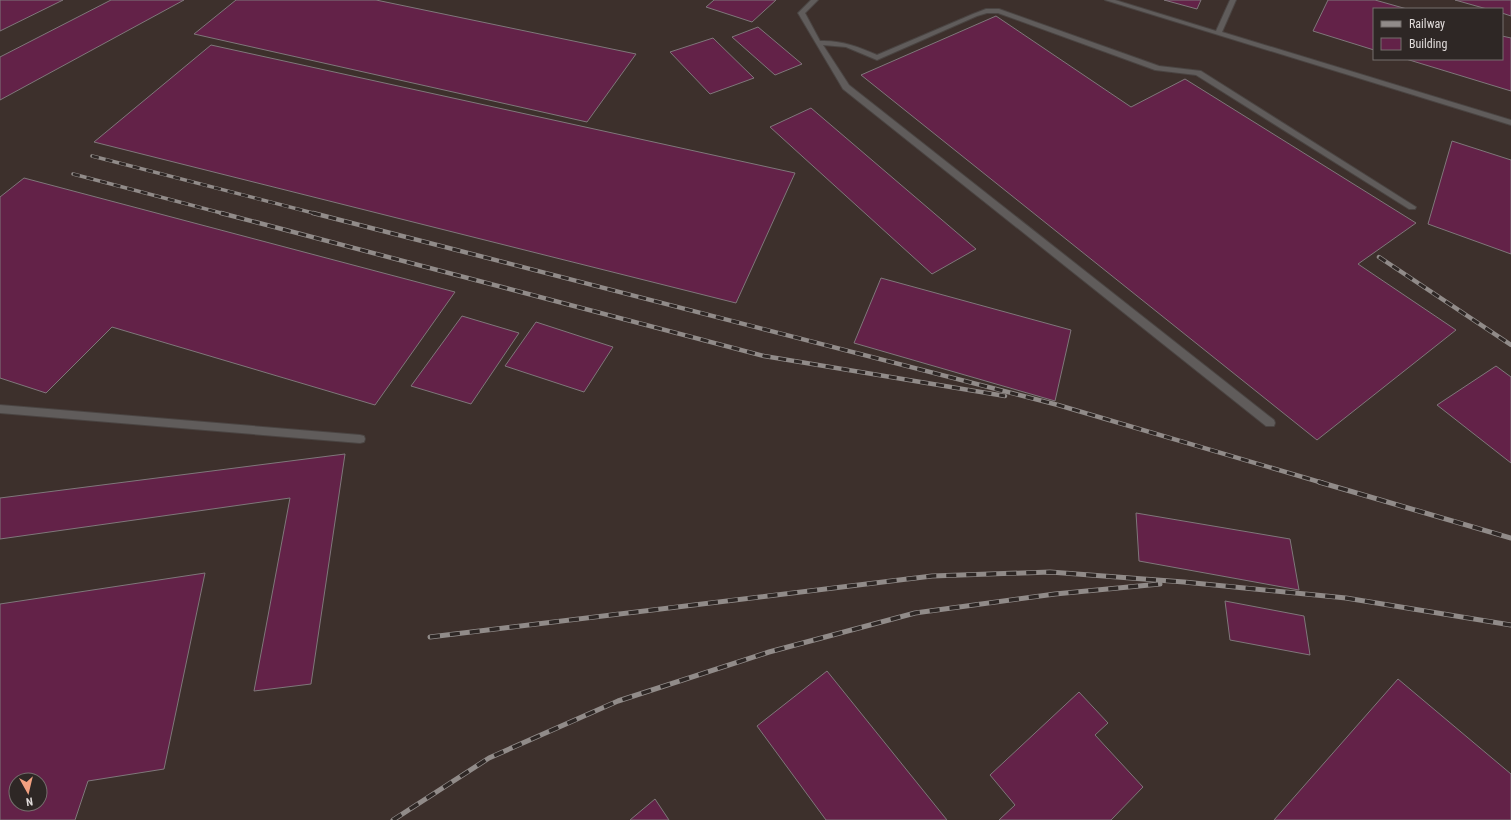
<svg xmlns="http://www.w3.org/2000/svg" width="1511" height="820" viewBox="0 0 1511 820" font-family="'Roboto Condensed',sans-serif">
  <rect width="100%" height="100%" fill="#2e2725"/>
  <!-- built -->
  <path fill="#3d302c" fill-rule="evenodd" d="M 0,0 L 1511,0 L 1511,820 L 0,820 ZM 1374,9 L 1502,9 L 1502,59 L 1374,59 ZM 16,780 L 40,780 L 40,804 L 16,804 Z"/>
  <!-- building -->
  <g fill="#632248" stroke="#7f777a" fill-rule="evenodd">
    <path d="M 0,0 L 63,0 L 0,31 Z"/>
    <path d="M 111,0 L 184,0 L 0,100 L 0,57 Z"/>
    <path d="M 236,0 L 376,0 L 636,54 L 587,122 L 194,34 Z"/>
    <path d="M 714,0 L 776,0 L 752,22 L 706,7 Z"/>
    <path d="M 1164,0 L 1201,0 L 1197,9 Z"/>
    <path d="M 1328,0 L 1375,0 L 1407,9 L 1374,9 L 1374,50 L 1313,31 Z"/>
    <path d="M 1455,0 L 1511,0 L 1511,16 L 1502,13 L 1502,9 L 1487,9 Z"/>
    <path d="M 996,16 L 1131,107 L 1185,79 L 1416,223 L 1358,264 L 1456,330 L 1317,440 L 861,75 Z"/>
    <path d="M 758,27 L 802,64 L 775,75 L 732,37 Z"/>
    <path d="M 1502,36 L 1511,38 L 1511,91 L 1406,59 L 1502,59 Z"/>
    <path d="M 713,38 L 754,78 L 710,94 L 670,52 Z"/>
    <path d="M 211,45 L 795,173 L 736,303 L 94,142 Z"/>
    <path d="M 811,108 L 976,249 L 932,274 L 770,127 Z"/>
    <path d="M 1452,141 L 1511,160 L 1511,254 L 1428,224 Z"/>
    <path d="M 24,178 L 455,292 L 375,405 L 112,327 L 46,393 L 0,378 L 0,197 Z"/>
    <path d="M 881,278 L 1071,330 L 1055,401 L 854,343 Z"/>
    <path d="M 462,316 L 519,333 L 471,404 L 411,386 Z"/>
    <path d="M 536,322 L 613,347 L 584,392 L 505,366 Z"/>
    <path d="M 1496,366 L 1511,377 L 1511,463 L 1437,405 Z"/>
    <path d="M 345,454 L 311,684 L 254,691 L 290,498 L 0,539 L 0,498 Z"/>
    <path d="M 1136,513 L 1290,539 L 1299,590 L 1139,561 Z"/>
    <path d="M 205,573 L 164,769 L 88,781 L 75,820 L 0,820 L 0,604 ZM 16,780 L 40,780 L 40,804 L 16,804 Z"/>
    <path d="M 1225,601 L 1304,616 L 1310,655 L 1230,640 Z"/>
    <path d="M 827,671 L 947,820 L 826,820 L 757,726 Z"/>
    <path d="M 1398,679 L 1511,774 L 1511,820 L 1274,820 Z"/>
    <path d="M 1079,692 L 1108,723 L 1095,735 L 1143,787 L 1111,820 L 999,820 L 1015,805 L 990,775 Z"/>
    <path d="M 655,799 L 669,820 L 630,820 Z"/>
  </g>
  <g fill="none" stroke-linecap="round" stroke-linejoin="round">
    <defs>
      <g id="service">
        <path d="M 811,0 L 818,0 L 805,13 L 820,41 C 841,40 859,47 877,55 L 973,14 L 986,9 L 999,9 L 1159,66 L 1201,71 L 1416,207 L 1415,209 L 1409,209 L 1196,75 L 1155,70 L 998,13 L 987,13 L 977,16 L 877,60 L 846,47 L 823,45 L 849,85 L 1274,420 L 1275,423 L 1274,426 L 1266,426 L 843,89 L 798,13 Z"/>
        <path d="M 1105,0 L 1115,0 L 1216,31 L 1230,0 L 1236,0 L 1222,32 L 1511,120 L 1511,125 Z"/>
        <path d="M 0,405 L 360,435 L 364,436 L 365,439 L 364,442 L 360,443 L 0,413 Z"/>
      </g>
    </defs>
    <!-- service casing -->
    <use href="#service" stroke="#4a4442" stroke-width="2"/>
    <!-- service -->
    <use href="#service" fill="#605c5b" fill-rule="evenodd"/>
    <defs>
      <g id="rail-far2">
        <path d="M 92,156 L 317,214"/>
        <path d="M 73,174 L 225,214"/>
      </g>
      <g id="rail-far1">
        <path d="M 221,213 L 764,356 L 1005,396"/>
        <path d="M 313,213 L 1058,405 L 1323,483"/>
        <path d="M 1379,257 L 1511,345"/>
      </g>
      <g id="rail">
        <path d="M 1319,482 L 1511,538"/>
        <path d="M 430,637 L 932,576 L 1050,572 L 1184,582 L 1346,598 L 1511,625"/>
        <path d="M 393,820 L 489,758 L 618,701 L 769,652 L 915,613 L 1055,594 L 1160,584"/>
      </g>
    </defs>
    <!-- rail-far2 casing -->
    <use href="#rail-far2" stroke="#918b89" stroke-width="3.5"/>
    <!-- rail-far1 casing -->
    <use href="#rail-far1" stroke="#918b89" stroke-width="4.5"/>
    <!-- rail casing -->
    <use href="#rail" stroke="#918b89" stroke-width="5"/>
    <!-- rail-far2 -->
    <use href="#rail-far2" stroke="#2e2725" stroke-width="2.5" stroke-dasharray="7" stroke-linecap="butt"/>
    <!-- rail-far1 -->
    <use href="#rail-far1" stroke="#2e2725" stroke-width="3" stroke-dasharray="8" stroke-linecap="butt"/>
    <!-- rail -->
    <use href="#rail" stroke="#2e2725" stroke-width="3.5" stroke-dasharray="10" stroke-linecap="butt"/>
  </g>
  <!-- legend -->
  <rect x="1373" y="8" width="130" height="52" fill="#2e2725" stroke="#756f6d"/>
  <rect x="1381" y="21" width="20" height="6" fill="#918b89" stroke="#756f6d"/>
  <text x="1409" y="28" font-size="12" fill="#e0dbda">Railway</text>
  <rect x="1381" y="38" width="20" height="12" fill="#632248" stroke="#756f6d"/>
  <text x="1409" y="48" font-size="12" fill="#e0dbda">Building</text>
  <!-- north arrow -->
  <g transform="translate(28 792) rotate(172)"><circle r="19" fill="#2e2725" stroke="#756f6d"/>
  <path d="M0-3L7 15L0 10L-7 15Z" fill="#f2a080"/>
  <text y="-6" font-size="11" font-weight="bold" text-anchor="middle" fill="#e0dbda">N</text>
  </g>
</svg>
